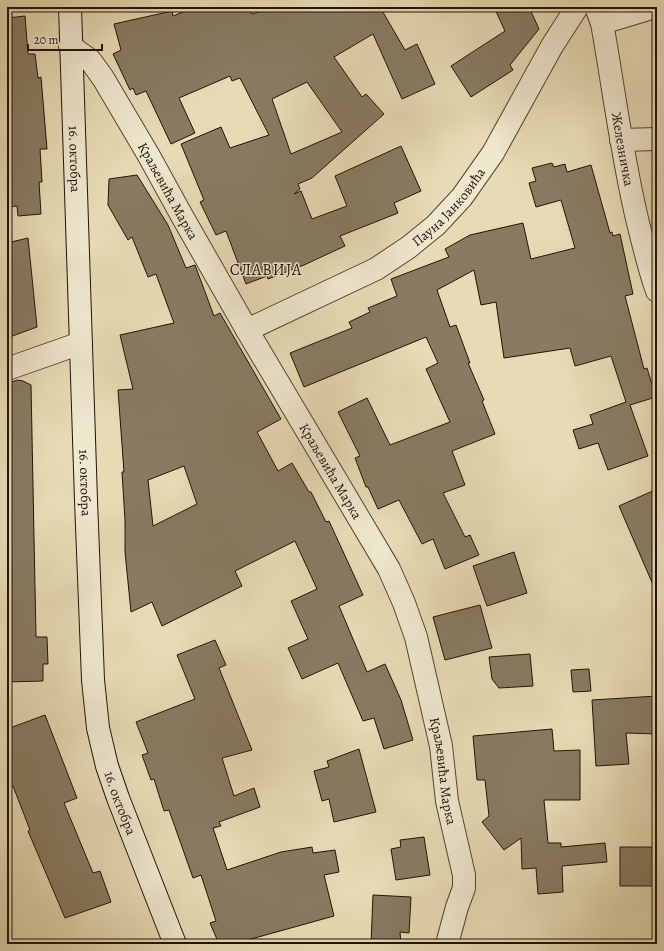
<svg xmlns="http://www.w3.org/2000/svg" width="664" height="951" viewBox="0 0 664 951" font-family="Alegreya,serif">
  <rect width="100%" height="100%" fill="#e7dbb5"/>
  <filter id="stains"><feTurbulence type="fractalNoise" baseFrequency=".005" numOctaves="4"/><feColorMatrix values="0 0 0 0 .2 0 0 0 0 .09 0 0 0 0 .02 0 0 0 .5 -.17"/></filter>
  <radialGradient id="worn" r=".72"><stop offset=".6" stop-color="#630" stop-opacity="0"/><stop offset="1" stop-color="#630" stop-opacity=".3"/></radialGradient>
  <!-- building -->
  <g fill="#887b62" stroke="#211308" fill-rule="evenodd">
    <path d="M 195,7 L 250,7 L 252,14 L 275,7 L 380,7 L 405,50 L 417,44 L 435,84 L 402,99 L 373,34 L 334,57 L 362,97 L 366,94 L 384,114 L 312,178 L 298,184 L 300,189 L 294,194 L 301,191 L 312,219 L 347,206 L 335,176 L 401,146 L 421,191 L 394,203 L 398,213 L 340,236 L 345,246 L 304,265 L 268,279 L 267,276 L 246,284 L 226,231 L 216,235 L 200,202 L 204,200 L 181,144 L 221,127 L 230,148 L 269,135 L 240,78 L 232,81 L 230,76 L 179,98 L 195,133 L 171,144 L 146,91 L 136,95 L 133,88 L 130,90 L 113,54 L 121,50 L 114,24 L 172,11 L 173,16 ZM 307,82 L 342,132 L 291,154 L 272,99 Z"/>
    <path d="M 494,7 L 529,7 L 539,29 L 510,65 L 513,70 L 471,97 L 451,66 L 505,31 Z"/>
    <path d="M 25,16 L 28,54 L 35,54 L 38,78 L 41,77 L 47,149 L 40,149 L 42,182 L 39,182 L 41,214 L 18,216 L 17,206 L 7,207 L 7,18 Z"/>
    <path d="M 552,163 L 554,167 L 565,164 L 567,172 L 591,165 L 610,233 L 612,232 L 613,236 L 620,234 L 633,294 L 625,296 L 644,369 L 647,368 L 656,397 L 630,405 L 648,456 L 608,470 L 598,443 L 579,449 L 573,430 L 593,424 L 590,415 L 626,402 L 611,356 L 575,366 L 570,348 L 504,358 L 496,302 L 481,305 L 474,270 L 437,290 L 450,327 L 456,325 L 470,363 L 468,363 L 484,400 L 482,401 L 495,434 L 452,451 L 465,485 L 443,493 L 465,537 L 470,535 L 479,555 L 445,569 L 433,539 L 422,544 L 399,500 L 378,509 L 368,487 L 366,487 L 355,458 L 360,456 L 338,412 L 367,398 L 390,445 L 450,422 L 426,369 L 438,363 L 426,337 L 304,387 L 290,353 L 352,328 L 349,322 L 370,312 L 368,308 L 397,296 L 391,279 L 449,257 L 445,249 L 470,235 L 523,223 L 531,259 L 575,248 L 561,200 L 536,207 L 529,183 L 536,181 L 532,168 Z"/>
    <path d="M 137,175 L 168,225 L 186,268 L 195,265 L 214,316 L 220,313 L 281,419 L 257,432 L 278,471 L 292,463 L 309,492 L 311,492 L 326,522 L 329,521 L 363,595 L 339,606 L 367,672 L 385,664 L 401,700 L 413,740 L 384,749 L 374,718 L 363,721 L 338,663 L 302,679 L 288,648 L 308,639 L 291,601 L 317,589 L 295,541 L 235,571 L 242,586 L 162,626 L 152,602 L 131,612 L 125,552 L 125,520 L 122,472 L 124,472 L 118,390 L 133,389 L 120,335 L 174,323 L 156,274 L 148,277 L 132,237 L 128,240 L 108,205 L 109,179 ZM 184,466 L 197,504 L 153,526 L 148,480 Z"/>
    <path d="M 28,238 L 37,327 L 7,338 L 7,243 Z"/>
    <path d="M 17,380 L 23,381 L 31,385 L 36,637 L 47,637 L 48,664 L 43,664 L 43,681 L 7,682 L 7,384 Z"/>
    <path d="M 657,489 L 657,594 L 619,506 Z"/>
    <path d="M 514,552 L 527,593 L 487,606 L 473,566 Z"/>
    <path d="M 480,605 L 492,648 L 445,660 L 433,617 Z"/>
    <path d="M 215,640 L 226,665 L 219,668 L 252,750 L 222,758 L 234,796 L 254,788 L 260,807 L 219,822 L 221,826 L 213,828 L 227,870 L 281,852 L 312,847 L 313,853 L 335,850 L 339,872 L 324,875 L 334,916 L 244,941 L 246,944 L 219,944 L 210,923 L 216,921 L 201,875 L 193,878 L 169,810 L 164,811 L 154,779 L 151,780 L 142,755 L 148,753 L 136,722 L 195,699 L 177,655 Z"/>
    <path d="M 530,654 L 533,686 L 499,688 L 492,679 L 489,657 Z"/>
    <path d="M 589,669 L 591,691 L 573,692 L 571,670 Z"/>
    <path d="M 657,696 L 657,734 L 626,733 L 629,764 L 596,766 L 592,700 Z"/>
    <path d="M 45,715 L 77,798 L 64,803 L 93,873 L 100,871 L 111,902 L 65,918 L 28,831 L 30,830 L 13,786 L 7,788 L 7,729 Z"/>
    <path d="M 552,729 L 554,751 L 580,750 L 580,800 L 544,800 L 548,843 L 561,843 L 561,847 L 605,843 L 607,862 L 562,866 L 563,892 L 538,894 L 536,868 L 522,869 L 521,838 L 504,850 L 482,822 L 489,816 L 485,780 L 477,780 L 473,736 Z"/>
    <path d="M 359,749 L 376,812 L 334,822 L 329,799 L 322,801 L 314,771 L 329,767 L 327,761 Z"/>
    <path d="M 424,837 L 430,875 L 396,880 L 391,849 L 401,847 L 400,840 Z"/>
    <path d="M 620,847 L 652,847 L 653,865 L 657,865 L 657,886 L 620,886 Z"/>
    <path d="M 373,895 L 411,897 L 409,933 L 400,932 L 401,944 L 371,944 Z"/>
  </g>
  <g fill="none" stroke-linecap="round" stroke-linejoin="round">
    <defs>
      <g id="minor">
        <path id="s1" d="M 596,7 L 602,23 C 614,90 622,157 638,223 C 644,246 649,269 657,291"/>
        <path d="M 602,23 L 655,7"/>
        <path id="s2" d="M 70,46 L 90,60 L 103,78 L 149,156 L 182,216 L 247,330 L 389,569 L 404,603 L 416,637 L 441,746 L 447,801 L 464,875 L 464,888 L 457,907 L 447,944"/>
        <path d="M 621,140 L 657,139"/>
        <path id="s3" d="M 247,330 L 376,269 L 409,247 L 436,225 L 462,197 L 493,153 L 552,46 L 577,7"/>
        <path d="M 7,369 L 81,343"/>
      </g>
      <g id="secondary">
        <path id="s4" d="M 70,7 L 86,500 L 93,680 L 98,728 L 107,766 L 118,798 L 175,944"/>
      </g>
    </defs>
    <!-- minor casing -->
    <use href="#minor" stroke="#524533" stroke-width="24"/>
    <!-- secondary casing -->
    <use href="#secondary" stroke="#211308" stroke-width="24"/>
    <!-- minor -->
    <use href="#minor" stroke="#efe8cf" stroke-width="22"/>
    <!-- secondary -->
    <use href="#secondary" stroke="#efe8cf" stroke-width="22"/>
  </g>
  <g text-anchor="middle" stroke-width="3" stroke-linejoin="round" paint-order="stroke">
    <!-- street labels -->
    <g font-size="14" fill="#211308" stroke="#efe8cf">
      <text dy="5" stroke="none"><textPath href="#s1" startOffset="145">Железничка</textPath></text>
      <text dy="5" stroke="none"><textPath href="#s4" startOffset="152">16. октобра</textPath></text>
      <text dy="5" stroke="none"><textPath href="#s2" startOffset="177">Краљевића Марка</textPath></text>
      <text dy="5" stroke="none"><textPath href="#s3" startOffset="239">Пауна Јанковића</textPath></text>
      <text dy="5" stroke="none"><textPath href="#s2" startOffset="501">Краљевића Марка</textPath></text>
      <text dy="5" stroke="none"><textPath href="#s4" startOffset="476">16. октобра</textPath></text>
      <text dy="5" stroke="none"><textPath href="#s2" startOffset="825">Краљевића Марка</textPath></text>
      <text dy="5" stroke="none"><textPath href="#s4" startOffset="800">16. октобра</textPath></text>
    </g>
    <!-- quarter labels -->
    <g font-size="16" letter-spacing="1" fill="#211308" stroke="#efe8cf">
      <text x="266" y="275">СЛАВИЈА</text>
    </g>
  </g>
  <!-- margin -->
  <rect width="664" height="951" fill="none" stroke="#e7dbb5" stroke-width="24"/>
  <rect x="8" y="8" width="648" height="935" fill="none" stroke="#211308" stroke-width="2"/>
  <rect x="12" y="12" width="640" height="927" fill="none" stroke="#211308"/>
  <!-- scale -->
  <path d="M28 44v6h74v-6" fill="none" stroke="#211308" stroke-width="2"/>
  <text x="34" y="44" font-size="12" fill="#211308" stroke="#efe8cf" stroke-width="3" paint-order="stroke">20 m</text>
  <rect width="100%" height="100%" filter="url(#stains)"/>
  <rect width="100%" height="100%" fill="url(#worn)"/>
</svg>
